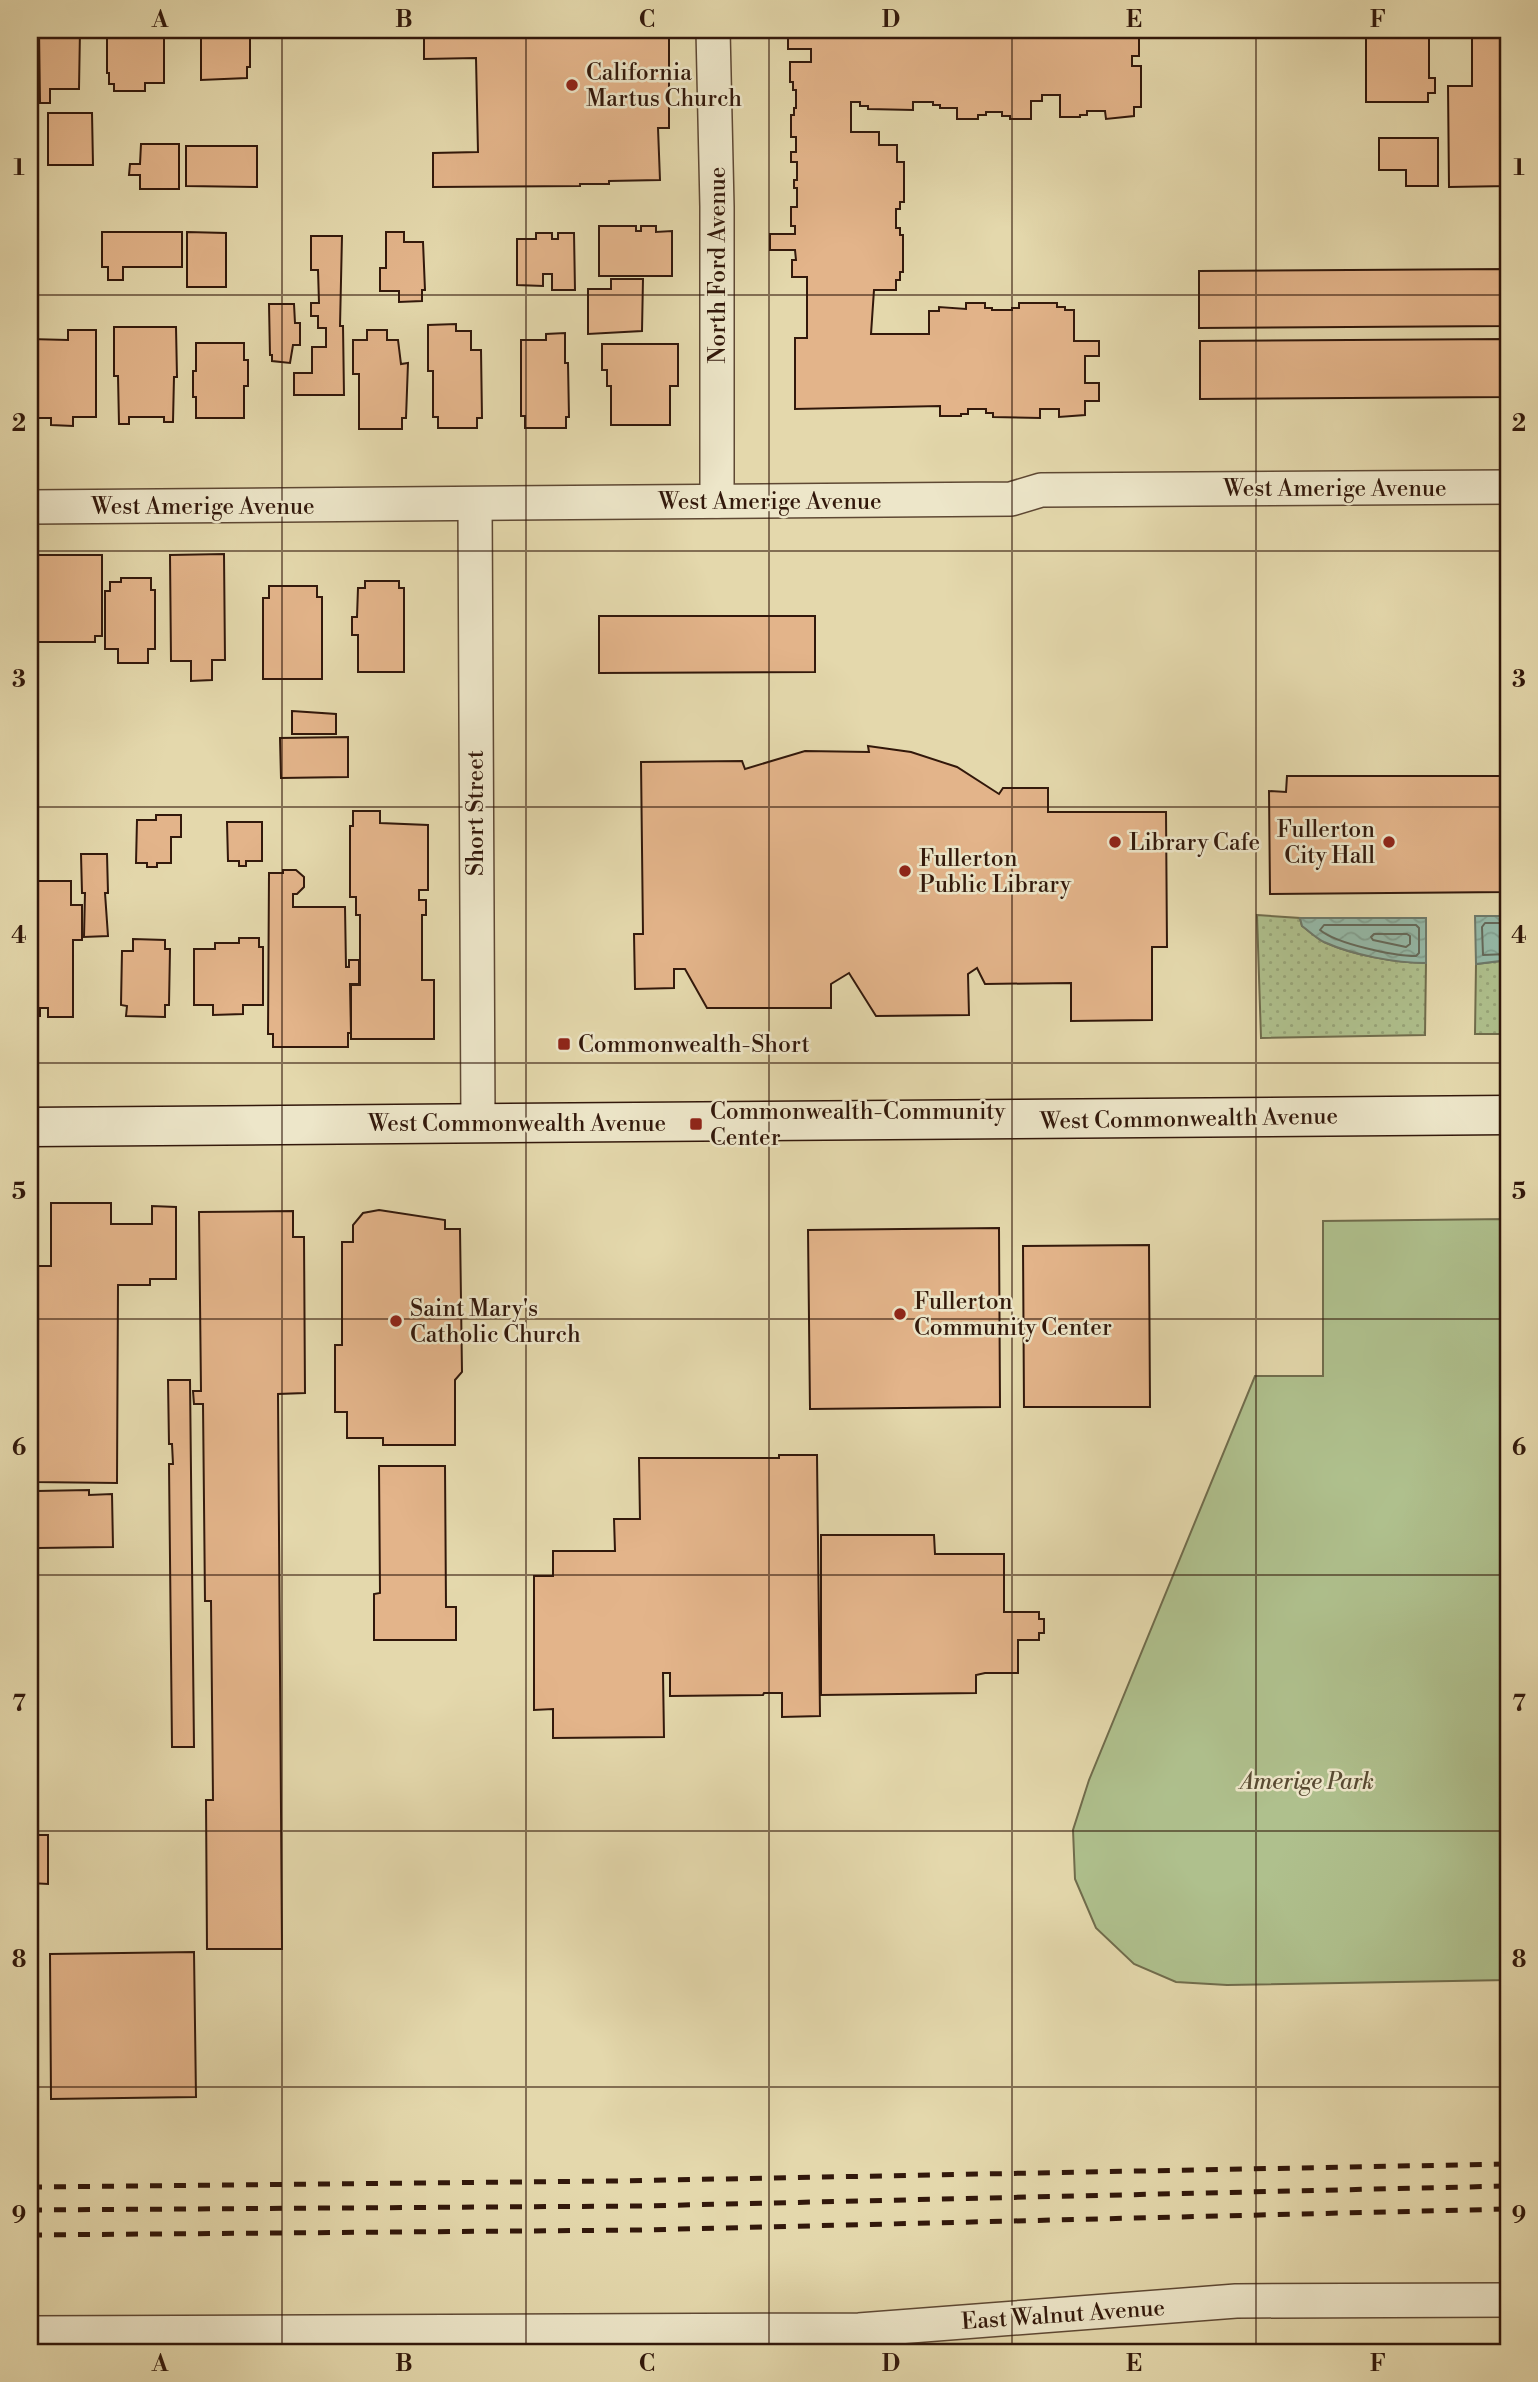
<svg xmlns="http://www.w3.org/2000/svg" width="1538" height="2382" viewBox="0 0 1538 2382" font-family="'Libre Bodoni',serif">
  <defs>
    <pattern id="grass-dots" width="8" height="8" patternUnits="userSpaceOnUse" patternTransform="scale(1.75)"><rect width="8" height="8" fill="#afc08d"/><path d="M2 2h.1M6 6h.1" fill="none" stroke="#97a478" stroke-width="1.8" stroke-linecap="round"/></pattern>
    <pattern id="water-waves" width="16" height="10" patternUnits="userSpaceOnUse" patternTransform="scale(1.75)"><rect width="16" height="10" fill="#95baa9"/><path d="M0 5q4-4 8 0t8 0" fill="none" stroke="#819f90"/></pattern>
  </defs>
  <rect width="100%" height="100%" fill="#e4d8ac"/>
  <filter id="stains"><feTurbulence type="fractalNoise" baseFrequency=".00286" numOctaves="4"/><feColorMatrix values="0 0 0 0 .2 0 0 0 0 .09 0 0 0 0 .02 0 0 0 .5 -.17"/></filter>
  <radialGradient id="worn" r=".72"><stop offset=".6" stop-color="#630" stop-opacity="0"/><stop offset="1" stop-color="#630" stop-opacity=".3"/></radialGradient>
  <!-- grass -->
  <g fill="url(#grass-dots)" stroke="#706c4c" stroke-width="2">
    <path d="M 1257,915 L 1300,918 L 1302,926 C 1309,931 1317,938 1324,942 C 1353,955 1395,963 1426,963 L 1425,1035 L 1261,1038 Z"/>
    <path d="M 1508,960 L 1508,1034 L 1475,1034 L 1476,964 Z"/>
  </g>
  <!-- park -->
  <path fill="#afc08d" stroke="#706c4c" stroke-width="2" d="M 1508,1219 L 1508,1980 L 1227,1985 L 1176,1982 L 1134,1964 L 1096,1928 L 1075,1879 L 1073,1830 L 1089,1780 L 1255,1376 L 1323,1376 L 1323,1221 Z"/>
  <!-- water -->
  <g fill="url(#water-waves)" stroke="#6d796a" stroke-width="2">
    <path d="M 1475,916 L 1508,916 L 1508,960 L 1476,964 Z"/>
    <path d="M 1300,918 L 1426,918 L 1426,963 C 1395,963 1353,955 1324,942 C 1316,938 1309,931 1302,926 Z"/>
  </g>
  <g fill="none" stroke-linecap="round" stroke-linejoin="round">
    <!-- shore -->
    <g stroke="#64695a" stroke-width="2">
      <path d="M 1508,923 L 1485,923 L 1482,927 L 1483,955 L 1508,954"/>
      <path d="M 1324,925 L 1416,925 L 1419,928 L 1419,953 L 1416,956 C 1394,956 1337,944 1320,930 Z"/>
      <path d="M 1374,934 L 1407,934 L 1410,936 L 1410,944 L 1406,947 L 1373,940 L 1371,937 Z"/>
    </g>
  </g>
  <!-- building -->
  <g fill="#e3b48a" stroke="#32180b" stroke-width="2">
    <path d="M 39,30 L 80,30 L 79,89 L 50,89 L 50,103 L 40,103 Z"/>
    <path d="M 107,30 L 164,30 L 164,83 L 145,83 L 145,91 L 114,91 L 114,84 L 109,84 L 109,73 L 107,73 Z"/>
    <path d="M 201,30 L 250,30 L 250,67 L 247,67 L 247,78 L 201,80 Z"/>
    <path d="M 424,30 L 669,30 L 669,128 L 658,128 L 660,180 L 609,181 L 609,184 L 580,184 L 580,186 L 433,187 L 433,153 L 478,152 L 476,58 L 424,59 Z"/>
    <path d="M 788,30 L 1125,30 L 1125,33 L 1139,33 L 1139,56 L 1132,56 L 1132,66 L 1141,66 L 1141,107 L 1134,107 L 1134,116 L 1106,119 L 1105,111 L 1087,111 L 1087,115 L 1080,115 L 1080,117 L 1060,117 L 1060,95 L 1042,95 L 1042,101 L 1031,101 L 1031,119 L 1010,119 L 1010,116 L 1002,116 L 1002,112 L 986,112 L 986,115 L 978,115 L 978,119 L 957,119 L 957,108 L 940,108 L 940,105 L 933,105 L 933,102 L 913,102 L 913,110 L 868,109 L 868,106 L 860,106 L 860,102 L 851,102 L 851,132 L 879,132 L 879,145 L 897,145 L 897,162 L 904,162 L 904,202 L 900,202 L 900,209 L 896,209 L 896,228 L 900,228 L 900,235 L 903,235 L 903,272 L 900,272 L 900,280 L 896,280 L 896,290 L 874,290 L 871,334 L 929,334 L 929,311 L 939,311 L 939,307 L 966,309 L 966,303 L 985,303 L 985,308 L 992,308 L 992,310 L 1012,310 L 1012,308 L 1019,308 L 1019,303 L 1057,303 L 1057,307 L 1065,307 L 1065,310 L 1074,310 L 1074,341 L 1099,341 L 1099,356 L 1085,356 L 1085,383 L 1099,383 L 1099,401 L 1085,401 L 1085,415 L 1059,417 L 1059,409 L 1040,409 L 1040,418 L 993,417 L 993,413 L 986,413 L 986,409 L 968,409 L 968,414 L 961,414 L 961,416 L 940,416 L 940,406 L 795,409 L 795,338 L 807,338 L 807,277 L 792,277 L 792,260 L 796,260 L 795,250 L 770,250 L 770,234 L 795,234 L 795,226 L 791,226 L 791,207 L 797,207 L 797,188 L 794,188 L 794,180 L 797,180 L 797,162 L 791,162 L 791,152 L 796,152 L 796,137 L 791,137 L 791,115 L 794,115 L 794,108 L 796,108 L 796,90 L 793,90 L 793,82 L 790,82 L 790,62 L 811,62 L 811,49 L 788,49 Z"/>
    <path d="M 1366,30 L 1435,30 L 1429,30 L 1429,78 L 1435,78 L 1435,93 L 1428,93 L 1428,102 L 1366,102 Z"/>
    <path d="M 1472,30 L 1508,30 L 1508,186 L 1449,187 L 1448,86 L 1472,86 Z"/>
    <path d="M 48,113 L 92,113 L 93,165 L 48,165 Z"/>
    <path d="M 1379,138 L 1438,138 L 1438,186 L 1406,186 L 1406,170 L 1379,170 Z"/>
    <path d="M 141,144 L 179,144 L 179,189 L 140,189 L 140,175 L 129,175 L 130,164 L 140,164 Z"/>
    <path d="M 186,146 L 257,146 L 257,187 L 186,186 Z"/>
    <path d="M 599,226 L 636,226 L 636,231 L 641,231 L 641,226 L 656,226 L 656,232 L 672,231 L 672,276 L 599,276 Z"/>
    <path d="M 102,232 L 182,232 L 182,267 L 123,267 L 123,280 L 108,280 L 108,267 L 102,267 Z"/>
    <path d="M 187,232 L 226,233 L 226,287 L 187,287 Z"/>
    <path d="M 386,232 L 404,232 L 404,242 L 423,242 L 425,290 L 422,290 L 422,301 L 399,302 L 399,291 L 380,291 L 380,268 L 386,268 Z"/>
    <path d="M 536,233 L 552,233 L 552,239 L 558,239 L 558,233 L 574,233 L 575,290 L 552,290 L 552,274 L 543,274 L 543,286 L 517,285 L 517,239 L 536,239 Z"/>
    <path d="M 311,236 L 342,236 L 340,326 L 343,326 L 344,395 L 294,395 L 294,373 L 312,373 L 312,347 L 326,347 L 326,328 L 318,328 L 318,316 L 311,316 L 311,303 L 319,303 L 318,270 L 311,270 Z"/>
    <path d="M 1508,269 L 1508,326 L 1199,328 L 1199,271 Z"/>
    <path d="M 611,279 L 643,279 L 642,331 L 588,334 L 588,289 L 611,289 Z"/>
    <path d="M 269,304 L 294,304 L 295,323 L 300,323 L 300,345 L 293,345 L 290,363 L 272,361 L 272,355 L 270,355 Z"/>
    <path d="M 456,324 L 456,331 L 471,331 L 471,350 L 481,350 L 482,418 L 477,418 L 477,428 L 438,428 L 438,417 L 433,417 L 433,371 L 428,371 L 428,325 Z"/>
    <path d="M 114,327 L 176,327 L 177,377 L 174,377 L 173,422 L 164,422 L 164,417 L 129,417 L 129,424 L 119,424 L 118,376 L 114,376 Z"/>
    <path d="M 68,330 L 96,330 L 96,417 L 73,417 L 73,426 L 51,425 L 51,418 L 30,418 L 30,339 L 68,340 Z"/>
    <path d="M 367,330 L 387,330 L 387,340 L 398,340 L 401,364 L 408,363 L 406,418 L 402,418 L 402,429 L 359,429 L 359,374 L 353,374 L 353,340 L 367,340 Z"/>
    <path d="M 565,333 L 565,363 L 568,363 L 569,417 L 566,417 L 566,428 L 525,428 L 525,416 L 521,416 L 521,340 L 546,340 L 546,334 Z"/>
    <path d="M 1508,339 L 1508,397 L 1200,399 L 1200,341 Z"/>
    <path d="M 196,343 L 244,343 L 244,360 L 248,360 L 248,386 L 244,386 L 244,418 L 196,418 L 196,397 L 193,397 L 193,371 L 196,371 Z"/>
    <path d="M 602,344 L 678,344 L 678,386 L 670,386 L 670,425 L 611,425 L 611,386 L 607,386 L 607,370 L 602,370 Z"/>
    <path d="M 224,554 L 225,660 L 212,660 L 212,680 L 191,681 L 191,661 L 171,661 L 170,555 Z"/>
    <path d="M 30,555 L 102,555 L 102,636 L 95,636 L 95,642 L 30,642 Z"/>
    <path d="M 121,578 L 151,578 L 151,590 L 155,590 L 155,649 L 148,649 L 148,663 L 118,663 L 118,649 L 105,649 L 105,591 L 110,591 L 110,582 L 121,582 Z"/>
    <path d="M 365,581 L 399,581 L 399,588 L 404,588 L 404,672 L 358,672 L 358,635 L 352,635 L 352,617 L 357,617 L 358,588 L 365,588 Z"/>
    <path d="M 269,586 L 317,586 L 317,597 L 322,597 L 322,679 L 263,679 L 263,598 L 269,598 Z"/>
    <path d="M 599,616 L 815,616 L 815,672 L 599,673 Z"/>
    <path d="M 292,711 L 336,714 L 336,734 L 292,734 Z"/>
    <path d="M 348,737 L 348,777 L 281,778 L 280,738 Z"/>
    <path d="M 868,746 L 911,752 L 957,767 L 999,794 L 1003,788 L 1048,788 L 1048,812 L 1166,812 L 1167,947 L 1152,947 L 1152,1020 L 1071,1021 L 1071,983 L 985,984 L 977,968 L 968,974 L 969,1015 L 876,1016 L 849,973 L 831,984 L 831,1008 L 707,1008 L 685,969 L 674,969 L 674,988 L 635,989 L 634,934 L 643,934 L 641,762 L 742,761 L 745,769 L 805,751 L 869,752 Z"/>
    <path d="M 1287,776 L 1508,776 L 1508,892 L 1270,894 L 1269,791 L 1286,792 Z"/>
    <path d="M 353,811 L 380,811 L 380,823 L 428,825 L 428,890 L 419,890 L 419,900 L 426,900 L 426,915 L 422,915 L 422,980 L 434,980 L 434,1039 L 351,1039 L 351,985 L 360,985 L 360,915 L 356,915 L 356,897 L 350,897 L 350,826 L 353,826 Z"/>
    <path d="M 156,815 L 181,815 L 181,837 L 171,837 L 171,863 L 157,863 L 157,867 L 147,867 L 147,863 L 136,863 L 137,820 L 156,820 Z"/>
    <path d="M 227,822 L 262,822 L 262,861 L 246,861 L 246,866 L 239,866 L 239,861 L 228,861 Z"/>
    <path d="M 81,854 L 107,854 L 108,893 L 105,893 L 108,936 L 84,937 L 85,893 L 82,893 Z"/>
    <path d="M 283,870 L 296,870 L 304,877 L 304,887 L 297,894 L 293,894 L 293,907 L 345,907 L 346,967 L 349,967 L 349,960 L 359,960 L 359,984 L 350,984 L 351,1033 L 348,1033 L 348,1047 L 273,1047 L 273,1034 L 268,1034 L 269,873 L 283,873 Z"/>
    <path d="M 38,881 L 71,881 L 71,905 L 82,905 L 82,940 L 73,940 L 73,1017 L 48,1017 L 48,1008 L 40,1008 L 40,1016 L 30,1016 L 30,902 L 38,902 Z"/>
    <path d="M 239,938 L 259,938 L 259,947 L 263,947 L 263,1005 L 243,1005 L 243,1014 L 213,1015 L 213,1005 L 194,1005 L 194,949 L 215,949 L 215,943 L 239,943 Z"/>
    <path d="M 133,939 L 165,940 L 165,949 L 170,949 L 169,1005 L 165,1005 L 165,1017 L 126,1016 L 127,1006 L 121,1005 L 122,951 L 133,951 Z"/>
    <path d="M 51,1203 L 111,1203 L 111,1224 L 152,1224 L 152,1206 L 176,1207 L 176,1279 L 150,1279 L 150,1285 L 118,1285 L 117,1483 L 34,1482 L 35,1266 L 51,1266 Z"/>
    <path d="M 379,1210 L 445,1220 L 445,1229 L 460,1229 L 462,1372 L 455,1380 L 455,1445 L 383,1445 L 383,1438 L 347,1438 L 347,1412 L 335,1412 L 335,1345 L 342,1345 L 342,1242 L 353,1242 L 353,1225 L 363,1213 Z"/>
    <path d="M 293,1211 L 293,1237 L 304,1237 L 305,1393 L 278,1394 L 282,1949 L 207,1949 L 206,1800 L 213,1800 L 211,1601 L 205,1601 L 203,1404 L 194,1404 L 193,1391 L 201,1391 L 199,1212 Z"/>
    <path d="M 999,1228 L 1000,1407 L 810,1409 L 808,1230 Z"/>
    <path d="M 1149,1245 L 1150,1407 L 1024,1407 L 1023,1246 Z"/>
    <path d="M 168,1380 L 190,1380 L 194,1747 L 172,1747 L 169,1464 L 173,1464 L 172,1444 L 169,1444 Z"/>
    <path d="M 779,1455 L 817,1455 L 820,1716 L 782,1717 L 782,1693 L 764,1693 L 763,1695 L 670,1696 L 670,1673 L 663,1673 L 664,1737 L 553,1738 L 553,1709 L 534,1710 L 534,1576 L 553,1576 L 553,1551 L 615,1551 L 614,1519 L 640,1519 L 639,1458 L 779,1458 Z"/>
    <path d="M 379,1466 L 445,1466 L 446,1607 L 456,1607 L 456,1640 L 374,1640 L 374,1594 L 380,1593 Z"/>
    <path d="M 89,1490 L 89,1495 L 112,1494 L 113,1547 L 38,1548 L 37,1491 Z"/>
    <path d="M 821,1535 L 934,1535 L 935,1554 L 1004,1554 L 1004,1612 L 1039,1612 L 1039,1619 L 1044,1619 L 1044,1633 L 1039,1633 L 1039,1640 L 1018,1640 L 1018,1673 L 985,1673 L 976,1675 L 976,1693 L 821,1695 Z"/>
    <path d="M 30,1835 L 48,1835 L 48,1884 L 30,1883 Z"/>
    <path d="M 194,1952 L 196,2097 L 51,2099 L 50,1954 Z"/>
  </g>
  <g fill="none" stroke-linecap="round" stroke-linejoin="round">
    <defs>
      <g id="minor">
        <path d="M 713,30 L 717,207 L 717,501"/>
        <path d="M 475,504 L 478,1123"/>
        <path d="M 30,507 L 1011,499 L 1041,490 L 1508,487"/>
        <path d="M 30,2333 L 859,2330 L 1236,2301 L 1508,2300"/>
      </g>
      <path id="secondary" d="M 30,1127 L 1508,1115"/>
    </defs>
    <!-- minor casing -->
    <use href="#minor" stroke="#5e4833" stroke-width="36"/>
    <!-- secondary casing -->
    <use href="#secondary" stroke="#32180b" stroke-width="41"/>
    <!-- minor -->
    <use href="#minor" stroke="#ede6c9" stroke-width="33"/>
    <!-- secondary -->
    <use href="#secondary" stroke="#ede6c9" stroke-width="38"/>
    <!-- rail -->
    <g stroke="#32180b" stroke-width="5" stroke-dasharray="12 12" stroke-linecap="butt">
      <path d="M 30,2187 L 615,2181 L 1508,2164"/>
      <path d="M 30,2210 L 641,2206 L 1508,2186"/>
      <path d="M 30,2235 L 641,2230 L 1508,2209"/>
    </g>
  </g>
  <!-- grid -->
  <path fill="none" stroke="#32180b" stroke-width="2" stroke-opacity="0.55" d="M 282,30 L 282,2352M 526,30 L 526,2352M 769,30 L 769,2352M 1012,30 L 1012,2352M 1256,30 L 1256,2352M 30,295 L 1508,295M 30,551 L 1508,551M 30,807 L 1508,807M 30,1063 L 1508,1063M 30,1319 L 1508,1319M 30,1575 L 1508,1575M 30,1831 L 1508,1831M 30,2087 L 1508,2087"/>
  <!-- markers -->
  <g fill="#8f2418" stroke="#ede6c9" stroke-width="2.5">
    <circle cx="572" cy="85" r="7"/>
    <circle cx="1115" cy="842" r="7"/>
    <circle cx="1389" cy="842" r="7"/>
    <circle cx="905" cy="871" r="7"/>
    <rect x="557" y="1037" width="14" height="14" rx="3.5"/>
    <rect x="689" y="1117" width="14" height="14" rx="3.5"/>
    <circle cx="900" cy="1314" r="7"/>
    <circle cx="396" cy="1321" r="7"/>
  </g>
  <g text-anchor="middle" stroke-width="5" stroke-linejoin="round" paint-order="stroke">
    <!-- poi labels -->
    <g font-size="23" fill="#32180b" stroke="#ede6c9" text-anchor="start">
      <text x="586" y="80">California<tspan x="586" dy="26">Martus Church</tspan></text>
      <text x="1375" y="837" text-anchor="end">Fullerton<tspan x="1375" dy="26">City Hall</tspan></text>
      <text x="1129" y="850">Library Cafe</text>
      <text x="919" y="866">Fullerton<tspan x="919" dy="26">Public Library</tspan></text>
      <text x="578" y="1052">Commonwealth-Short</text>
      <text x="710" y="1119">Commonwealth-Community<tspan x="710" dy="26">Center</tspan></text>
      <text x="914" y="1309">Fullerton<tspan x="914" dy="26">Community Center</tspan></text>
      <text x="410" y="1316">Saint Mary's<tspan x="410" dy="26">Catholic Church</tspan></text>
    </g>
    <!-- street labels -->
    <g font-size="23" fill="#32180b" stroke="#ede6c9">
      <text transform="translate(717 265) rotate(-90)" y="8">North Ford Avenue</text>
      <text x="1335" y="496">West Amerige Avenue</text>
      <text x="770" y="509">West Amerige Avenue</text>
      <text x="203" y="514">West Amerige Avenue</text>
      <text transform="translate(475 813) rotate(-90)" y="8">Short Street</text>
      <text transform="translate(1189 1118) rotate(-1)" y="8">West Commonwealth Avenue</text>
      <text x="517" y="1131">West Commonwealth Avenue</text>
      <text transform="translate(1063 2314) rotate(-4)" y="8">East Walnut Avenue</text>
    </g>
    <!-- park labels -->
    <g font-size="23" font-style="italic" fill="#584a32" stroke="#ede6c9">
      <text x="1307" y="1789">Amerige Park</text>
    </g>
  </g>
  <!-- margin -->
  <rect width="1538" height="2382" fill="none" stroke="#e4d8ac" stroke-width="77"/>
  <rect x="38" y="38" width="1462" height="2306" fill="none" stroke="#32180b" stroke-width="2.5"/>
  <g font-size="23" text-anchor="middle" font-weight="bold" fill="#32180b">
    <text x="160" y="27">A</text>
    <text x="404" y="27">B</text>
    <text x="647" y="27">C</text>
    <text x="891" y="27">D</text>
    <text x="1134" y="27">E</text>
    <text x="1378" y="27">F</text>
    <text x="19" y="175">1</text>
    <text x="1519" y="175">1</text>
    <text x="19" y="431">2</text>
    <text x="1519" y="431">2</text>
    <text x="19" y="687">3</text>
    <text x="1519" y="687">3</text>
    <text x="19" y="943">4</text>
    <text x="1519" y="943">4</text>
    <text x="19" y="1199">5</text>
    <text x="1519" y="1199">5</text>
    <text x="19" y="1455">6</text>
    <text x="1519" y="1455">6</text>
    <text x="19" y="1711">7</text>
    <text x="1519" y="1711">7</text>
    <text x="19" y="1967">8</text>
    <text x="1519" y="1967">8</text>
    <text x="19" y="2223">9</text>
    <text x="1519" y="2223">9</text>
    <text x="160" y="2371">A</text>
    <text x="404" y="2371">B</text>
    <text x="647" y="2371">C</text>
    <text x="891" y="2371">D</text>
    <text x="1134" y="2371">E</text>
    <text x="1378" y="2371">F</text>
  </g>
  <rect width="100%" height="100%" filter="url(#stains)"/>
  <rect width="100%" height="100%" fill="url(#worn)"/>
</svg>
